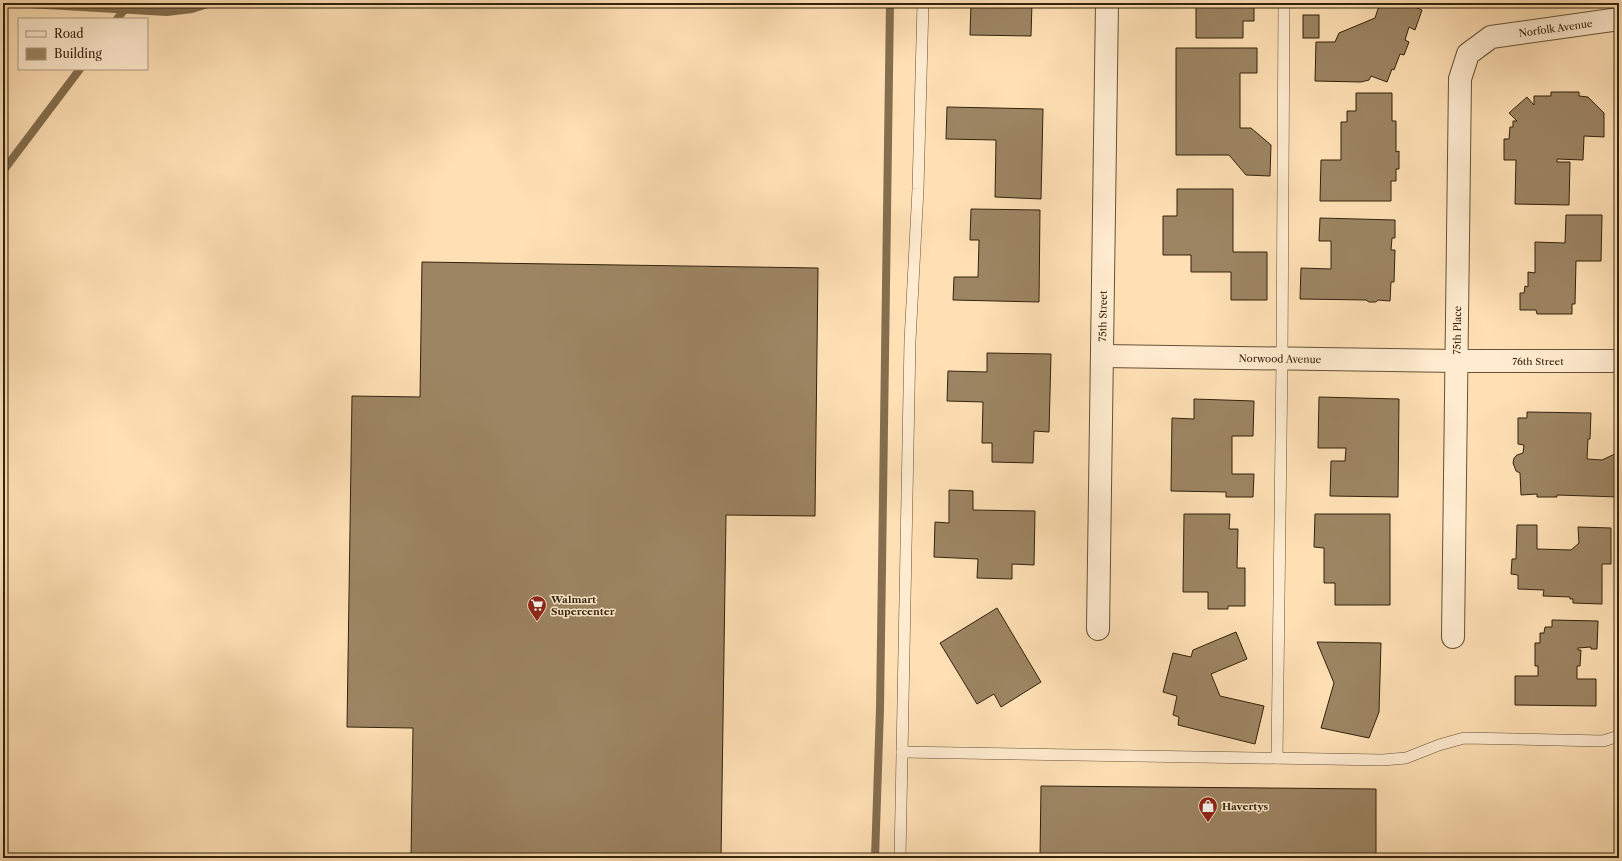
<svg xmlns="http://www.w3.org/2000/svg" width="1622" height="861" viewBox="0 0 1622 861" font-family="'Libre Caslon Text',serif">
  <rect width="100%" height="100%" fill="#ffe0b5"/>
  <filter id="stains"><feTurbulence type="fractalNoise" baseFrequency=".005" numOctaves="4"/><feColorMatrix values="0 0 0 0 .2 0 0 0 0 .09 0 0 0 0 .02 0 0 0 .5 -.17"/></filter>
  <radialGradient id="worn" r=".72"><stop offset=".6" stop-color="#630" stop-opacity="0"/><stop offset="1" stop-color="#630" stop-opacity=".3"/></radialGradient>
  <g fill="none" stroke-linecap="round" stroke-linejoin="round">
    <!-- stream -->
    <g stroke="#846e4e" stroke-width="8">
      <path d="M 11,3 L 167,12 L 192,9 L 211,3"/>
      <path d="M 117,19 L 125,9"/>
      <path d="M 3,171 L 80,69"/>
      <path d="M 875,858 L 880,709 L 890,3"/>
    </g>
  </g>
  <!-- building -->
  <g fill="#9d8563" stroke="#33230b">
    <path d="M 971,3 L 1032,3 L 1031,36 L 970,35 Z"/>
    <path d="M 1196,3 L 1254,3 L 1254,21 L 1243,21 L 1243,38 L 1196,38 Z"/>
    <path d="M 1380,3 L 1386,5 L 1387,3 L 1405,3 L 1422,10 L 1415,30 L 1409,27 L 1405,40 L 1409,42 L 1404,55 L 1400,54 L 1394,70 L 1392,69 L 1387,82 L 1371,76 L 1369,80 L 1361,82 L 1315,81 L 1316,42 L 1335,42 L 1339,33 L 1375,18 Z"/>
    <rect x="1303" y="15" width="16" height="23"/>
    <path d="M 1176,48 L 1257,48 L 1257,73 L 1240,73 L 1240,128 L 1251,128 L 1271,145 L 1270,176 L 1246,175 L 1229,155 L 1176,155 Z"/>
    <path d="M 1551,92 L 1579,92 L 1579,96 L 1588,97 L 1604,113 L 1604,137 L 1584,136 L 1583,160 L 1557,159 L 1557,162 L 1570,162 L 1569,205 L 1515,204 L 1516,160 L 1504,160 L 1504,139 L 1509,139 L 1510,127 L 1513,127 L 1513,121 L 1517,121 L 1509,113 L 1527,97 L 1534,105 L 1534,96 L 1551,96 Z"/>
    <path d="M 1356,93 L 1392,93 L 1392,121 L 1396,121 L 1396,152 L 1399,151 L 1399,169 L 1396,169 L 1396,181 L 1391,181 L 1391,201 L 1320,201 L 1321,160 L 1341,160 L 1341,122 L 1347,122 L 1347,111 L 1356,111 Z"/>
    <path d="M 947,107 L 1043,109 L 1041,199 L 995,197 L 996,140 L 946,139 Z"/>
    <path d="M 1177,189 L 1233,189 L 1233,252 L 1267,252 L 1267,300 L 1231,300 L 1231,272 L 1191,272 L 1191,255 L 1163,255 L 1163,216 L 1177,216 Z"/>
    <path d="M 971,209 L 1040,210 L 1039,302 L 953,300 L 954,277 L 978,277 L 979,240 L 970,240 Z"/>
    <path d="M 1566,215 L 1602,215 L 1601,261 L 1576,261 L 1575,304 L 1572,304 L 1572,314 L 1537,314 L 1536,310 L 1520,310 L 1520,293 L 1524,293 L 1525,286 L 1528,287 L 1528,272 L 1535,273 L 1535,242 L 1565,243 Z"/>
    <path d="M 1320,218 L 1395,220 L 1395,238 L 1392,238 L 1391,250 L 1395,250 L 1394,282 L 1391,282 L 1390,301 L 1378,300 L 1376,302 L 1369,302 L 1366,300 L 1300,299 L 1301,268 L 1331,269 L 1331,241 L 1319,241 Z"/>
    <path d="M 422,262 L 818,268 L 815,516 L 726,515 L 721,858 L 411,858 L 413,728 L 347,727 L 352,396 L 420,397 Z"/>
    <path d="M 987,353 L 1051,354 L 1049,432 L 1034,431 L 1033,463 L 992,462 L 992,443 L 982,443 L 983,402 L 947,401 L 948,371 L 987,372 Z"/>
    <path d="M 1319,397 L 1399,399 L 1398,497 L 1330,496 L 1331,461 L 1345,461 L 1346,448 L 1318,448 Z"/>
    <path d="M 1194,399 L 1254,401 L 1253,436 L 1232,436 L 1232,474 L 1254,474 L 1253,497 L 1226,497 L 1226,492 L 1171,491 L 1172,418 L 1194,419 Z"/>
    <path d="M 1527,412 L 1591,413 L 1590,439 L 1588,439 L 1587,459 L 1602,460 L 1619,452 L 1619,497 L 1557,495 L 1557,497 L 1537,497 L 1537,494 L 1521,495 L 1520,473 L 1516,471 L 1513,463 L 1514,458 L 1517,455 L 1523,453 L 1524,445 L 1518,444 L 1518,418 L 1527,418 Z"/>
    <path d="M 949,490 L 973,491 L 973,510 L 1035,511 L 1034,565 L 1012,564 L 1012,579 L 977,578 L 978,559 L 934,557 L 935,522 L 949,523 Z"/>
    <path d="M 1184,514 L 1230,514 L 1229,529 L 1238,529 L 1237,568 L 1245,568 L 1245,606 L 1228,606 L 1228,609 L 1208,609 L 1208,592 L 1183,592 Z"/>
    <path d="M 1315,514 L 1390,514 L 1390,605 L 1335,605 L 1335,583 L 1324,583 L 1324,548 L 1314,547 Z"/>
    <path d="M 1517,525 L 1537,525 L 1537,549 L 1571,550 L 1579,543 L 1578,527 L 1611,528 L 1611,564 L 1602,564 L 1602,604 L 1573,603 L 1573,599 L 1570,599 L 1570,597 L 1543,596 L 1544,590 L 1518,589 L 1518,575 L 1511,574 L 1512,559 L 1516,559 Z"/>
    <path d="M 997,608 L 1041,682 L 1001,707 L 994,694 L 977,704 L 940,643 Z"/>
    <path d="M 1552,620 L 1598,621 L 1597,649 L 1591,649 L 1591,647 L 1578,648 L 1578,650 L 1581,650 L 1580,666 L 1577,666 L 1577,679 L 1596,679 L 1596,706 L 1515,705 L 1515,676 L 1538,676 L 1538,666 L 1535,666 L 1535,643 L 1540,643 L 1540,633 L 1544,633 L 1545,627 L 1552,627 Z"/>
    <path d="M 1236,632 L 1247,659 L 1211,674 L 1220,696 L 1264,706 L 1255,744 L 1178,725 L 1179,717 L 1173,715 L 1177,696 L 1163,692 L 1173,653 L 1191,657 L 1193,650 Z"/>
    <path d="M 1317,642 L 1381,643 L 1379,712 L 1369,738 L 1321,728 L 1334,683 Z"/>
    <path d="M 1041,786 L 1376,789 L 1376,858 L 1040,858 Z"/>
  </g>
  <g fill="none" stroke-linecap="round" stroke-linejoin="round">
    <defs>
      <g id="lane">
        <path d="M 902,752 L 1383,760 L 1406,758 L 1439,745 L 1464,738 L 1603,741 L 1619,736"/>
        <path d="M 1277,758 L 1282,359 L 1284,3"/>
        <path d="M 900,858 L 910,341 L 918,189 L 923,3"/>
      </g>
      <g id="street">
        <path id="s1" d="M 1103,356 L 1457,361 L 1619,361"/>
        <path id="s2" d="M 1098,629 L 1107,3"/>
        <path id="s3" d="M 1453,637 L 1460,79 L 1468,54 L 1491,37 L 1619,19"/>
      </g>
    </defs>
    <!-- lane casing -->
    <use href="#lane" stroke="#665236" stroke-width="12"/>
    <!-- street casing -->
    <use href="#street" stroke="#665236" stroke-width="24"/>
    <!-- lane -->
    <use href="#lane" stroke="#ffebcf" stroke-width="11"/>
    <!-- street -->
    <use href="#street" stroke="#ffebcf" stroke-width="22"/>
  </g>
  <!-- icons -->
  <defs>
    <symbol id="supermarket-pin" viewBox="-11 -11 22 30"><path d="M0 17L-7.5 6A9.5 9.5 0 1 1 7.5 6Z" fill="#8f2418" stroke="#ffebcf"/><path d="M-6-5.5h2.5l.6 2H6L4.5 2H-2.5L-4.4-4H-6ZM-1.5 3.2a1.3 1.3 0 1 0 .1 0ZM3 3.2a1.3 1.3 0 1 0 .1 0Z" fill="#fff"/></symbol>
    <symbol id="shop-pin" viewBox="-11 -11 22 30"><path d="M0 17L-7.5 6A9.5 9.5 0 1 1 7.5 6Z" fill="#8f2418" stroke="#ffebcf"/><path d="M-5-2.5h2.3a2.7 3.5 0 0 1 5.4 0H5L5.5 6h-11ZM-1.5-2.5h3a1.5 2.3 0 0 0-3 0Z" fill="#fff"/></symbol>
  </defs>
  <g fill-rule="evenodd">
    <use href="#supermarket-pin" x="526" y="594" width="22" height="30"/>
    <use href="#shop-pin" x="1197" y="795" width="22" height="30"/>
  </g>
  <g text-anchor="middle" stroke-width="3" stroke-linejoin="round" paint-order="stroke">
    <!-- street labels -->
    <g font-size="10" fill="#33230b" stroke="#ffebcf">
      <text dy="4" stroke="none"><textPath href="#s3" startOffset="678">Norfolk Avenue</textPath></text>
      <text dy="4" stroke="none"><textPath href="#s2" startOffset="313">75th Street</textPath></text>
      <text dy="4" stroke="none"><textPath href="#s3" startOffset="307">75th Place</textPath></text>
      <text dy="4" stroke="none"><textPath href="#s1" startOffset="177">Norwood Avenue</textPath></text>
      <text dy="4" stroke="none"><textPath href="#s1" startOffset="435">76th Street</textPath></text>
    </g>
    <!-- poi labels -->
    <g font-size="10" font-weight="bold" fill="#33230b" stroke="#ffebcf" text-anchor="start">
      <text x="551" y="603">Walmart<tspan x="551" dy="12">Supercenter</tspan></text>
      <text x="1222" y="810">Havertys</text>
    </g>
  </g>
  <!-- margin -->
  <rect width="1622" height="861" fill="none" stroke="#ffe0b5" stroke-width="16"/>
  <rect x="4" y="4" width="1614" height="853" fill="none" stroke="#33230b" stroke-width="2"/>
  <rect x="8" y="8" width="1606" height="845" fill="none" stroke="#33230b"/>
  <!-- legend -->
  <rect x="18" y="18" width="130" height="52" fill="#ffebcf" stroke="#ad9b81"/>
  <rect x="26" y="31" width="20" height="6" fill="#ffebcf" stroke="#ad9b81"/>
  <text x="54" y="38" font-size="12" fill="#33230b">Road</text>
  <rect x="26" y="48" width="20" height="12" fill="#9d8563" stroke="#ad9b81"/>
  <text x="54" y="58" font-size="12" fill="#33230b">Building</text>
  <rect width="100%" height="100%" filter="url(#stains)"/>
  <rect width="100%" height="100%" fill="url(#worn)"/>
</svg>
